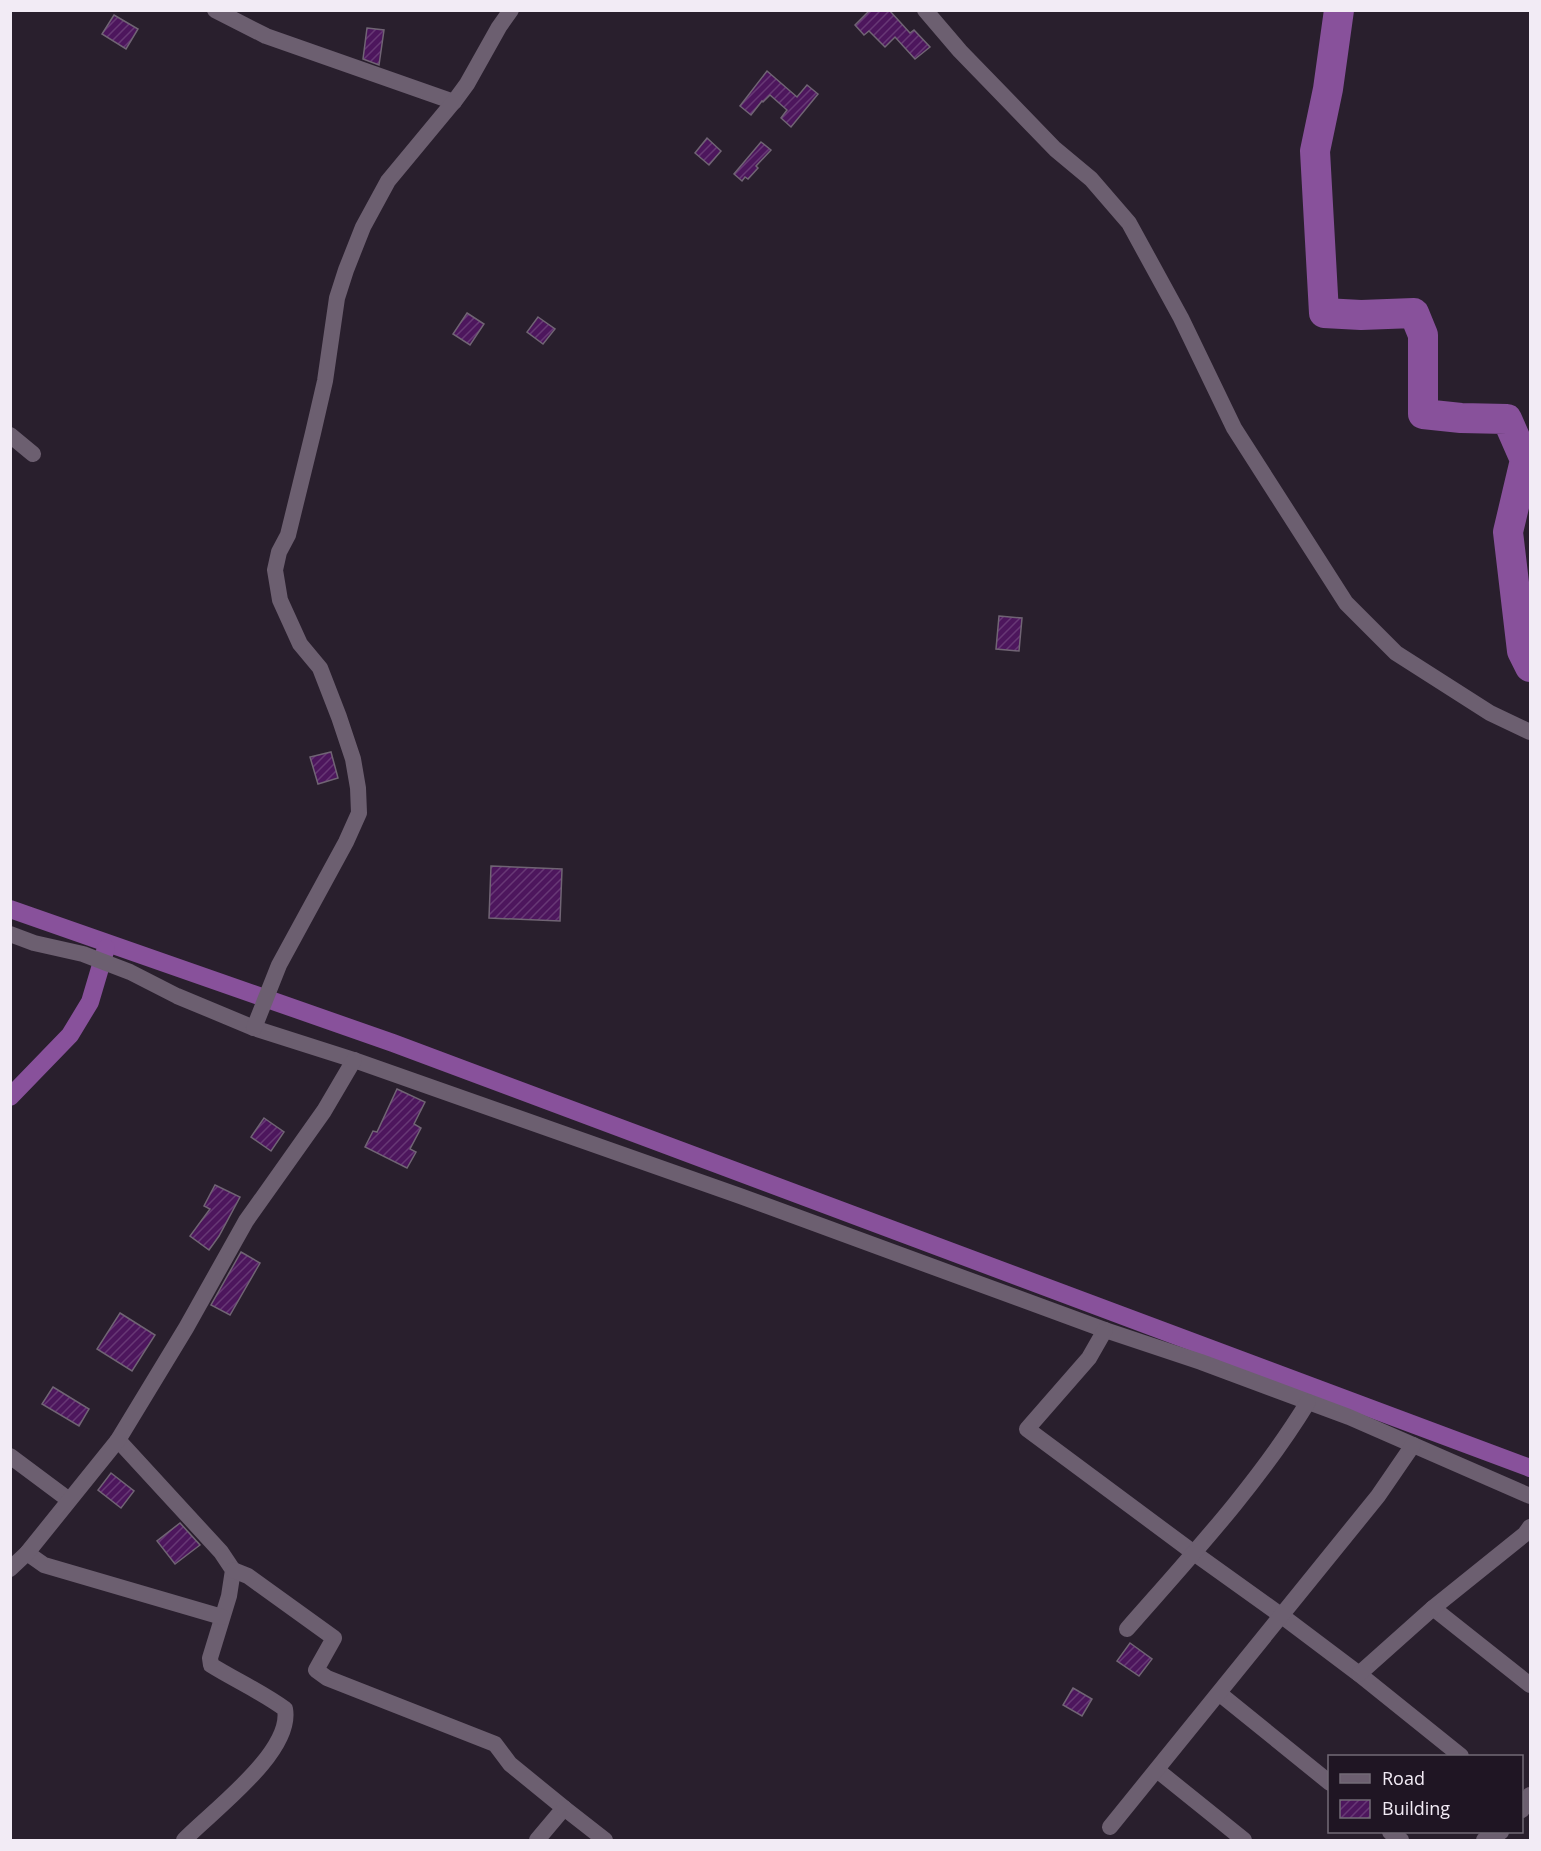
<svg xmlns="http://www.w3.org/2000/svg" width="1541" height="1851" viewBox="0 0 1541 1851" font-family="'Open Sans',sans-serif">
  <defs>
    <pattern id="building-hatch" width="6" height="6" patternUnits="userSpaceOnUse" patternTransform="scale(1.5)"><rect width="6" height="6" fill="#4d165d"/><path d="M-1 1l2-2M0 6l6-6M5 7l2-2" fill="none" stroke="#673875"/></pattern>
  </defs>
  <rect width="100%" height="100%" fill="#291f2d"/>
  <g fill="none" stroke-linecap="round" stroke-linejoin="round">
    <!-- canal -->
    <g stroke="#88519b" stroke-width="18">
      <path d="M 10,909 L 393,1043 L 1530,1468"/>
      <path d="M 10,1097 L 70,1035 L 90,1002 L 106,948"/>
    </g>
    <!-- river -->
    <path stroke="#88519b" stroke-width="30" d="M 1339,10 L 1328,89 L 1315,151 L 1324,313 L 1361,315 L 1414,313 L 1423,335 L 1423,414 L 1461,418 L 1507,419 L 1525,460 L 1508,532 L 1522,651 L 1530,667"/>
  </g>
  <!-- building -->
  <g fill="url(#building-hatch)" stroke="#706474" stroke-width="1.5">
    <path d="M 870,10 L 889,10 L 910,33 L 914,30 L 930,47 L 915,59 L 895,37 L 885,47 L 869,31 L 864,35 L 855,25 Z"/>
    <path d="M 114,15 L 138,29 L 126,49 L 102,34 Z"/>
    <path d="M 367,28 L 384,30 L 379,65 L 363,59 Z"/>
    <path d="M 767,71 L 797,97 L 807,85 L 818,94 L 791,127 L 781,118 L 787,110 L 770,95 L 763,102 L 762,101 L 751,115 L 740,106 Z"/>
    <path d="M 707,138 L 721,151 L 709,165 L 695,153 Z"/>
    <path d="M 761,142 L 771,150 L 756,166 L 758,168 L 748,179 L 745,177 L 742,181 L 734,174 Z"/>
    <path d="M 467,313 L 484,324 L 470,345 L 453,334 Z"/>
    <path d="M 538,317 L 555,329 L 543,344 L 527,332 Z"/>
    <path d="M 999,616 L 1022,618 L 1019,651 L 996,649 Z"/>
    <path d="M 331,752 L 338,778 L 318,784 L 310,757 Z"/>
    <path d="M 491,866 L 562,869 L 560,921 L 489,918 Z"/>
    <path d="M 397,1089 L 425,1102 L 414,1124 L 421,1128 L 410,1149 L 416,1152 L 407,1168 L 365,1147 L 373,1131 L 377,1132 Z"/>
    <path d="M 264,1118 L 284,1132 L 271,1151 L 251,1137 Z"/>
    <path d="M 215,1185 L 240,1197 L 219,1236 L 209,1250 L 190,1236 L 210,1209 L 204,1206 Z"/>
    <path d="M 241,1252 L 260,1263 L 230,1315 L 211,1305 Z"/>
    <path d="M 120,1313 L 155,1335 L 132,1371 L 97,1349 Z"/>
    <path d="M 53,1387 L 89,1409 L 79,1426 L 42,1404 Z"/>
    <path d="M 111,1473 L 134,1491 L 121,1508 L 98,1490 Z"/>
    <path d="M 180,1523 L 200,1545 L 175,1564 L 157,1541 Z"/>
    <path d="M 1130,1643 L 1152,1659 L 1139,1676 L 1117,1661 Z"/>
    <path d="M 1073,1688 L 1092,1699 L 1082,1716 L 1063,1705 Z"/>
  </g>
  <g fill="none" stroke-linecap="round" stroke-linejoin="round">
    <!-- minor -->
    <g stroke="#6c5f70" stroke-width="16">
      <path d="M 215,10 L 266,36 L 454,102"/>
      <path d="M 925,10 L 960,51 L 1055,149 L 1091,179 L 1129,223 L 1181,318 L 1234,428 L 1346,603 L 1396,653 L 1490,713 L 1530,732"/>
      <path d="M 10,435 L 33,454"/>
      <path d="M 10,934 L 34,943 L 83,954 L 130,972 L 177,996 L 254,1028 L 354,1060 L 740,1196 L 1105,1330 L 1201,1362 L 1349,1417 L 1530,1496"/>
      <path d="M 254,1028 L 279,965 L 346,842 L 359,813 L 358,788 L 353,759 L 339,717 L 320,668 L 300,644 L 280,600 L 275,570 L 279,552 L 288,535 L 313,433 L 325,381 L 337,298 L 346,270 L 363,227 L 388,181 L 456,99 L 467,84 L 499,27 L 511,10"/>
      <path d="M 1105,1330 L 1089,1358 L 1027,1429 L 1194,1553 L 1282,1616 L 1359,1674 L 1461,1756"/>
      <path d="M 118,1440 L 221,1552 L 233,1570 L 229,1596 L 210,1658 L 211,1665 C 235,1680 262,1692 285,1709 C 293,1752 212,1811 184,1840"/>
      <path d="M 10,1456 L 69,1500"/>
      <path d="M 27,1553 L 44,1565 L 222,1617"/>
      <path d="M 10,1569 L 27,1553 L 118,1440 L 186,1328 L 246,1221 L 324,1111 L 354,1060"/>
      <path d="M 233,1570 L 248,1576 L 334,1638 L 316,1670 L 327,1678 L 495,1744 L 510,1764 L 564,1808 L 537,1840"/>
      <path d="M 1433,1608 L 1530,1685"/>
      <path d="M 1127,1629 C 1191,1556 1258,1484 1308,1402"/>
      <path d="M 1359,1674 L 1433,1608 L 1525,1534 L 1530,1527"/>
      <path d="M 1220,1694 L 1330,1783"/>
      <path d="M 1157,1770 L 1244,1840"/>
      <path d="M 564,1808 L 605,1840"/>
      <path d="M 1522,1810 L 1530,1795"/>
      <path d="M 1110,1827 L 1378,1496 L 1413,1445"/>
      <path d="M 1390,1832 L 1401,1840"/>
      <path d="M 1484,1840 L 1501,1832"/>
    </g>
  </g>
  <!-- border -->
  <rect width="1541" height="1851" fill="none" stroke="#f2ebf5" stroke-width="24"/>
  <!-- legend -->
  <rect x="1328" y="1755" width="195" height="78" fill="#1f1523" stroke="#736b77" stroke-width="1.5"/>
  <rect x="1340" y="1774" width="30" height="9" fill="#6c5f70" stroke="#736b77" stroke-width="1.5"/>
  <text x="1382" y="1785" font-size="18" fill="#f2ebf5">Road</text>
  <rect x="1340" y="1800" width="30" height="18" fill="url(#building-hatch)" stroke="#736b77" stroke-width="1.5"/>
  <text x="1382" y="1815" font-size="18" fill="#f2ebf5">Building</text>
</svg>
